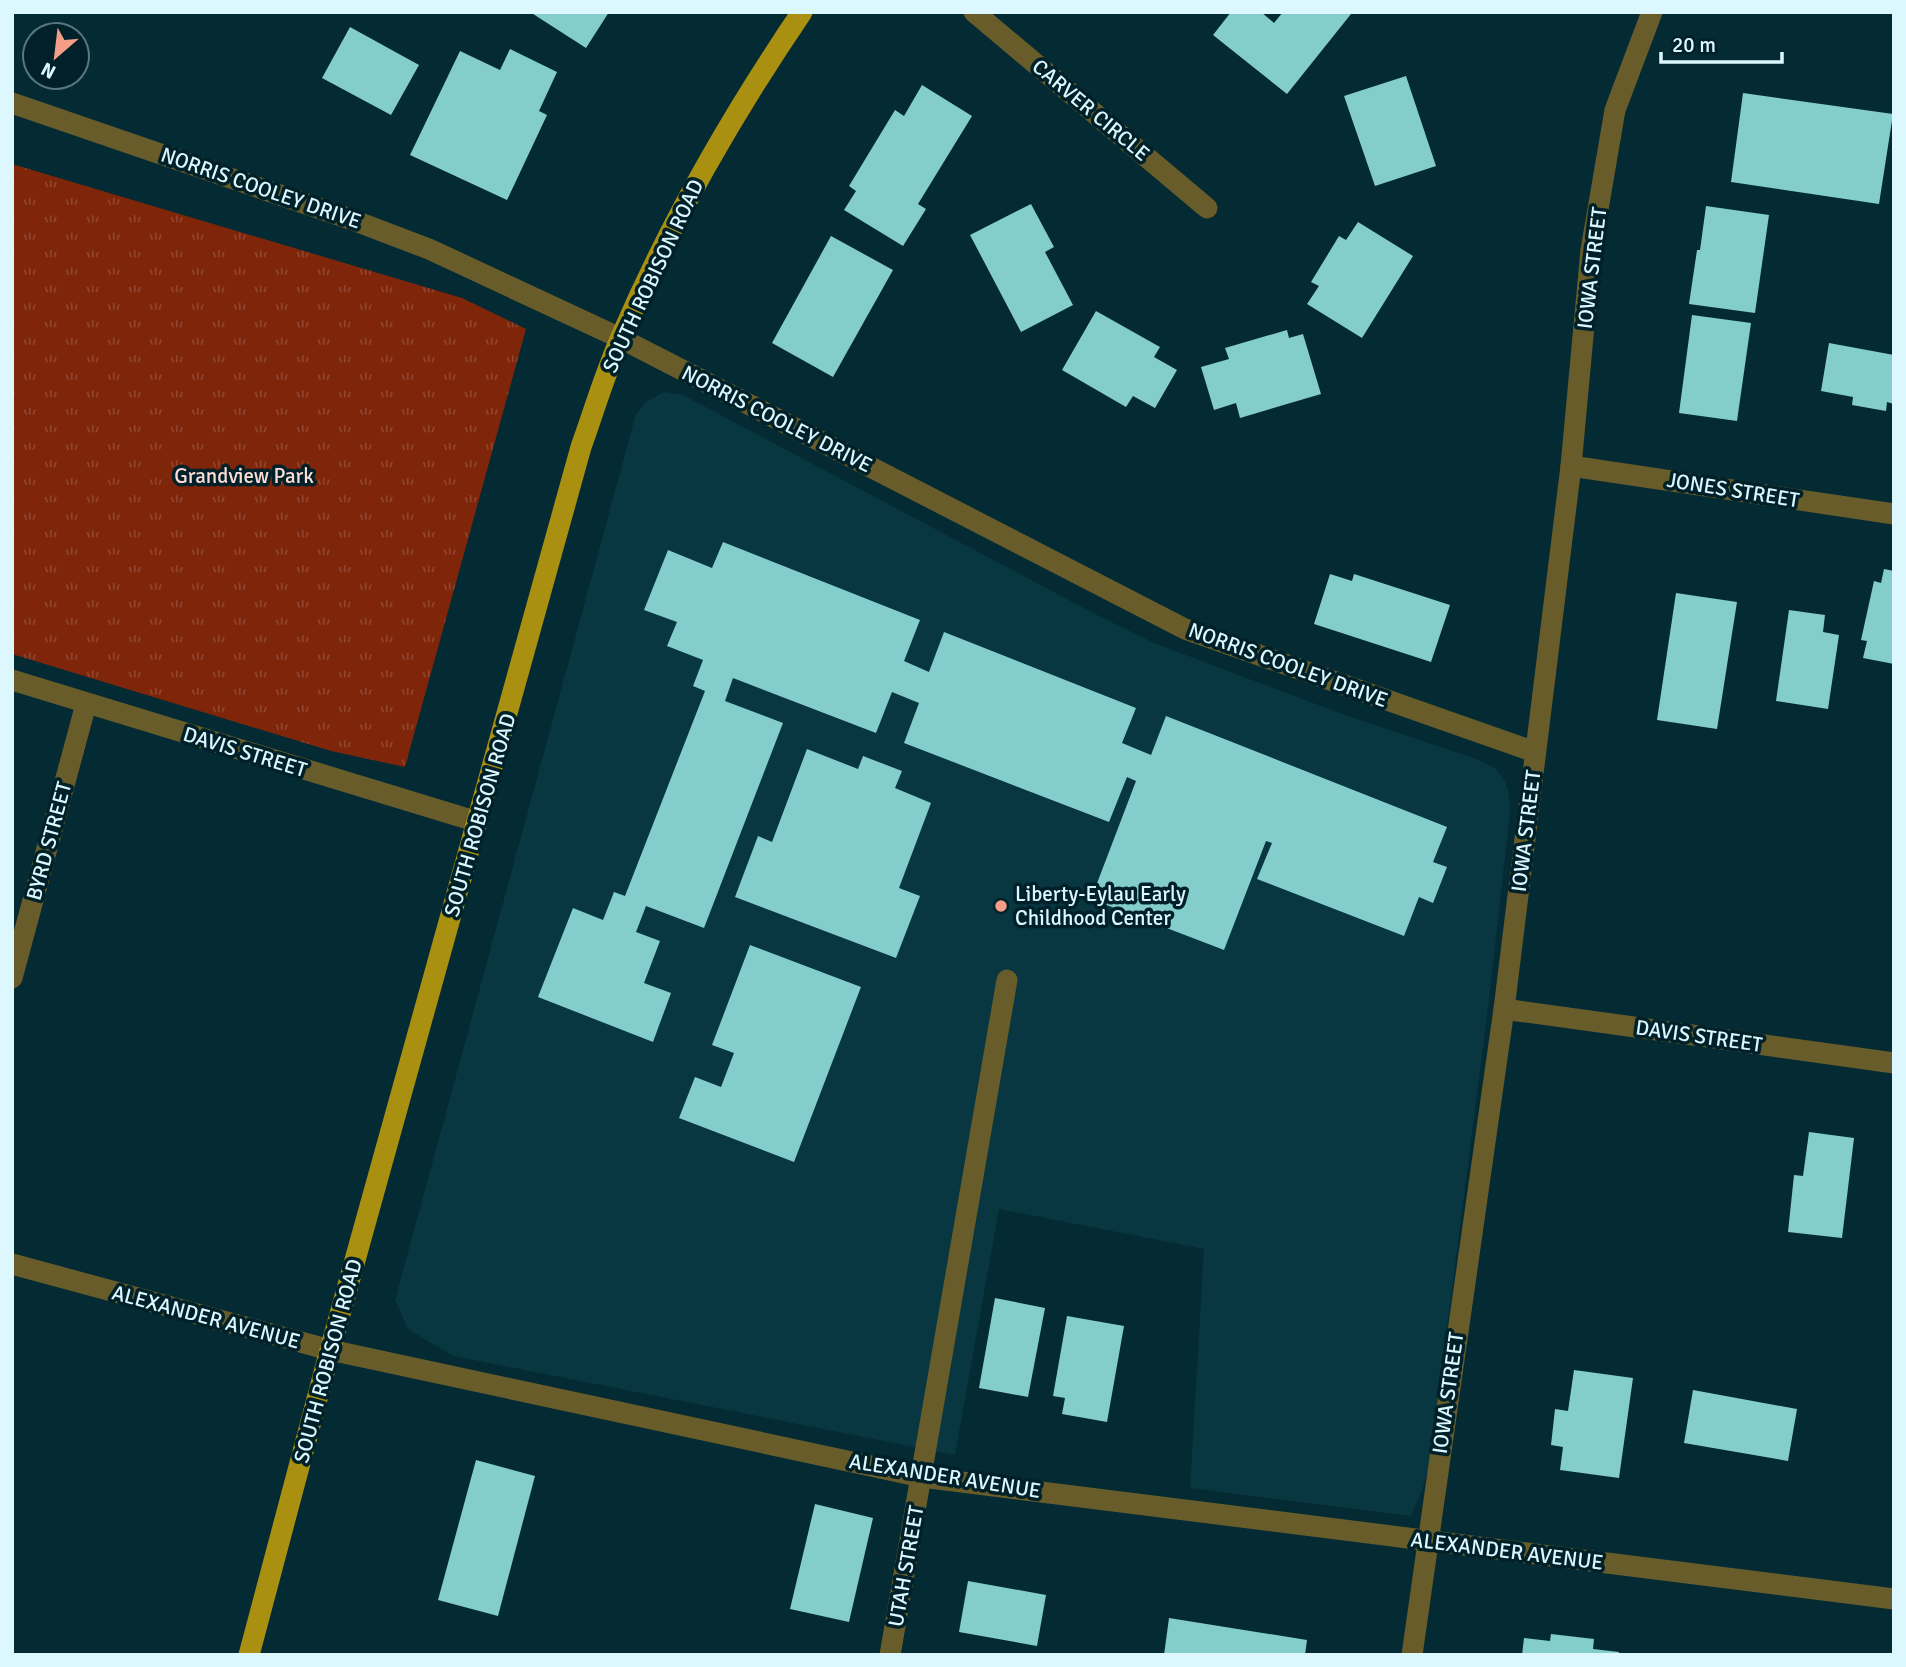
<svg xmlns="http://www.w3.org/2000/svg" width="1906" height="1667" viewBox="0 0 1906 1667" font-family="Signika,sans-serif">
  <defs>
    <pattern id="park-tufts" width="24" height="20" patternUnits="userSpaceOnUse" patternTransform="scale(1.75)"><rect width="24" height="20" fill="#7e250a"/><path d="M3 7l-1-3M5 7V3M7 7l1-3M15 17l-1-3M17 17v-4M19 17l1-3" fill="none" stroke="#90452f"/></pattern>
  </defs>
  <rect width="100%" height="100%" fill="#042a33"/>
  <!-- built -->
  <path fill="#083741" d="M 664,392 L 683,395 L 1097,615 L 1154,643 L 1348,716 L 1479,760 L 1496,769 L 1505,781 L 1509,795 L 1510,812 L 1489,1000 L 1430,1462 L 1422,1491 L 1411,1516 L 1190,1488 L 1204,1249 L 999,1209 L 955,1455 L 453,1356 L 408,1329 L 395,1300 L 636,414 L 645,403 Z"/>
  <!-- park -->
  <path fill="url(#park-tufts)" d="M 12,164 L 462,298 L 526,329 L 405,767 L 331,751 L 12,654 Z"/>
  <!-- building -->
  <g fill="#84cdcd">
    <path d="M 530,12 L 609,12 L 586,48 Z"/>
    <path d="M 1231,12 L 1261,12 L 1274,23 L 1283,12 L 1351,14 L 1287,94 L 1213,35 Z"/>
    <path d="M 350,27 L 419,65 L 391,115 L 322,78 Z"/>
    <path d="M 510,49 L 557,72 L 539,111 L 547,115 L 507,200 L 410,155 L 460,51 L 500,70 Z"/>
    <path d="M 1406,76 L 1436,166 L 1375,186 L 1344,96 Z"/>
    <path d="M 922,85 L 972,116 L 918,204 L 926,209 L 903,246 L 844,210 L 856,191 L 849,186 L 895,110 L 904,116 Z"/>
    <path d="M 1743,93 L 1893,114 L 1879,204 L 1731,182 Z"/>
    <path d="M 1031,204 L 1054,247 L 1045,252 L 1073,305 L 1021,332 L 970,235 Z"/>
    <path d="M 1706,206 L 1769,215 L 1755,313 L 1689,304 L 1697,250 L 1700,250 Z"/>
    <path d="M 1358,222 L 1413,256 L 1362,338 L 1307,304 L 1319,286 L 1311,282 L 1339,236 L 1346,240 Z"/>
    <path d="M 831,236 L 893,270 L 833,377 L 772,343 Z"/>
    <path d="M 1096,311 L 1160,347 L 1154,357 L 1177,370 L 1155,408 L 1133,396 L 1126,407 L 1062,370 Z"/>
    <path d="M 1692,315 L 1751,323 L 1737,421 L 1679,413 Z"/>
    <path d="M 1287,330 L 1289,338 L 1303,334 L 1321,394 L 1240,418 L 1236,403 L 1214,410 L 1201,367 L 1229,359 L 1225,348 Z"/>
    <path d="M 1829,343 L 1894,355 L 1894,404 L 1887,402 L 1886,411 L 1852,405 L 1853,397 L 1821,391 Z"/>
    <path d="M 723,542 L 920,620 L 904,661 L 929,672 L 944,632 L 1136,708 L 1122,743 L 1151,755 L 1166,716 L 1447,827 L 1433,862 L 1447,867 L 1433,903 L 1419,897 L 1404,936 L 1257,879 L 1272,843 L 1266,841 L 1224,950 L 1091,899 L 1136,781 L 1127,777 L 1109,822 L 904,743 L 919,703 L 892,692 L 876,733 L 733,678 L 725,701 L 783,723 L 704,928 L 646,906 L 636,932 L 660,941 L 644,983 L 671,993 L 653,1042 L 538,997 L 573,908 L 603,920 L 614,892 L 625,896 L 705,691 L 693,686 L 703,660 L 667,646 L 677,622 L 644,610 L 668,550 L 712,568 Z"/>
    <path d="M 1884,569 L 1894,571 L 1894,664 L 1863,658 L 1867,641 L 1861,640 L 1874,581 L 1881,583 Z"/>
    <path d="M 1330,574 L 1352,581 L 1354,574 L 1450,605 L 1431,662 L 1314,624 Z"/>
    <path d="M 1676,593 L 1737,602 L 1717,729 L 1657,720 Z"/>
    <path d="M 1789,610 L 1825,615 L 1823,632 L 1839,635 L 1828,709 L 1776,701 Z"/>
    <path d="M 807,749 L 858,769 L 863,756 L 902,771 L 895,788 L 931,803 L 899,888 L 920,896 L 896,958 L 735,897 L 758,836 L 772,842 Z"/>
    <path d="M 750,945 L 861,987 L 794,1162 L 679,1118 L 695,1077 L 721,1087 L 734,1053 L 712,1045 Z"/>
    <path d="M 1809,1132 L 1854,1138 L 1842,1238 L 1788,1232 L 1794,1175 L 1803,1176 Z"/>
    <path d="M 995,1298 L 1045,1308 L 1028,1397 L 979,1388 Z"/>
    <path d="M 1067,1316 L 1124,1326 L 1107,1422 L 1062,1414 L 1065,1398 L 1053,1396 Z"/>
    <path d="M 1574,1370 L 1633,1378 L 1619,1478 L 1560,1470 L 1563,1447 L 1551,1445 L 1555,1409 L 1568,1411 Z"/>
    <path d="M 1693,1390 L 1797,1409 L 1788,1461 L 1684,1443 Z"/>
    <path d="M 476,1460 L 535,1476 L 498,1616 L 438,1600 Z"/>
    <path d="M 815,1504 L 873,1518 L 849,1622 L 790,1609 Z"/>
    <path d="M 968,1581 L 1046,1595 L 1037,1646 L 959,1632 Z"/>
    <path d="M 1169,1618 L 1307,1640 L 1305,1655 L 1164,1655 Z"/>
    <path d="M 1551,1634 L 1594,1639 L 1593,1649 L 1619,1652 L 1619,1655 L 1522,1655 L 1524,1638 L 1550,1641 Z"/>
  </g>
  <g fill="none" stroke-linecap="round" stroke-linejoin="round">
    <!-- minor -->
    <g stroke="#675c2a" stroke-width="21">
      <path d="M 974,12 L 1207,208"/>
      <path d="M 12,103 L 350,219 L 429,249 L 620,338 L 1185,629 L 1535,752"/>
      <path d="M 1571,466 L 1894,514"/>
      <path d="M 12,680 L 478,822"/>
      <path d="M 12,978 L 86,704"/>
      <path d="M 1504,1009 L 1894,1063"/>
      <path d="M 12,1264 L 330,1350 L 922,1477 L 1894,1599"/>
      <path d="M 890,1655 L 1007,980"/>
      <path d="M 1412,1655 L 1504,1009 L 1571,466 L 1591,250 L 1615,110 L 1652,12"/>
    </g>
    <!-- major -->
    <path stroke="#a99011" stroke-width="21" d="M 249,1655 L 330,1350 L 581,447 C 594,411 605,373 621,337 C 670,223 732,115 802,12"/>
  </g>
  <!-- markers -->
  <circle fill="#f49e87" stroke="#002129" stroke-width="2.5" cx="1001" cy="906" r="7"/>
  <g text-anchor="middle" stroke-width="7" stroke-linejoin="round" paint-order="stroke">
    <!-- street labels -->
    <g font-size="21" fill="#ddf7ff" stroke="#002129">
      <text transform="translate(1091 110) rotate(40)" y="7">CARVER CIRCLE</text>
      <text transform="translate(261 188) rotate(19)" y="7">NORRIS COOLEY DRIVE</text>
      <text transform="translate(1592 268) rotate(-83)" y="7">IOWA STREET</text>
      <text transform="translate(653 276) rotate(-65)" y="7">SOUTH ROBISON ROAD</text>
      <text transform="translate(777 419) rotate(27)" y="7">NORRIS COOLEY DRIVE</text>
      <text transform="translate(1733 490) rotate(9)" y="7">JONES STREET</text>
      <text transform="translate(1288 665) rotate(20)" y="7">NORRIS COOLEY DRIVE</text>
      <text transform="translate(245 752) rotate(17)" y="7">DAVIS STREET</text>
      <text transform="translate(480 815) rotate(-74)" y="7">SOUTH ROBISON ROAD</text>
      <text transform="translate(1526 831) rotate(-83)" y="7">IOWA STREET</text>
      <text transform="translate(49 841) rotate(-75)" y="7">BYRD STREET</text>
      <text transform="translate(1699 1036) rotate(8)" y="7">DAVIS STREET</text>
      <text transform="translate(206 1317) rotate(15)" y="7">ALEXANDER AVENUE</text>
      <text transform="translate(328 1361) rotate(-75)" y="7">SOUTH ROBISON ROAD</text>
      <text transform="translate(1448 1393) rotate(-82)" y="7">IOWA STREET</text>
      <text transform="translate(945 1476) rotate(9)" y="7">ALEXANDER AVENUE</text>
      <text transform="translate(1507 1551) rotate(7)" y="7">ALEXANDER AVENUE</text>
      <text transform="translate(906 1566) rotate(-80)" y="7">UTAH STREET</text>
    </g>
    <!-- park labels -->
    <g font-size="21" fill="#fcdcd4" stroke="#002129">
      <text x="244" y="483">Grandview Park</text>
    </g>
    <!-- poi labels -->
    <g font-size="21" fill="#ddf7ff" stroke="#002129" text-anchor="start">
      <text x="1015" y="901">Liberty-Eylau Early<tspan x="1015" dy="24">Childhood Center</tspan></text>
    </g>
  </g>
  <!-- border -->
  <rect width="1906" height="1667" fill="none" stroke="#ddf7ff" stroke-width="28"/>
  <!-- north arrow -->
  <g transform="translate(56 56) rotate(208)"><circle r="33" fill="#002129" stroke="#58777f" stroke-width="2"/>
  <path d="M0-5L12 26L0 18L-12 26Z" fill="#f49e87"/>
  <text y="-10" font-size="19" font-weight="bold" text-anchor="middle" fill="#ddf7ff">N</text>
  </g>
  <!-- scale -->
  <path d="M1661 52v10h121v-10" fill="none" stroke="#ddf7ff" stroke-width="3.5"/>
  <text x="1672" y="52" font-size="21" fill="#ddf7ff" stroke="#002129" stroke-width="5" paint-order="stroke">20 m</text>
</svg>
